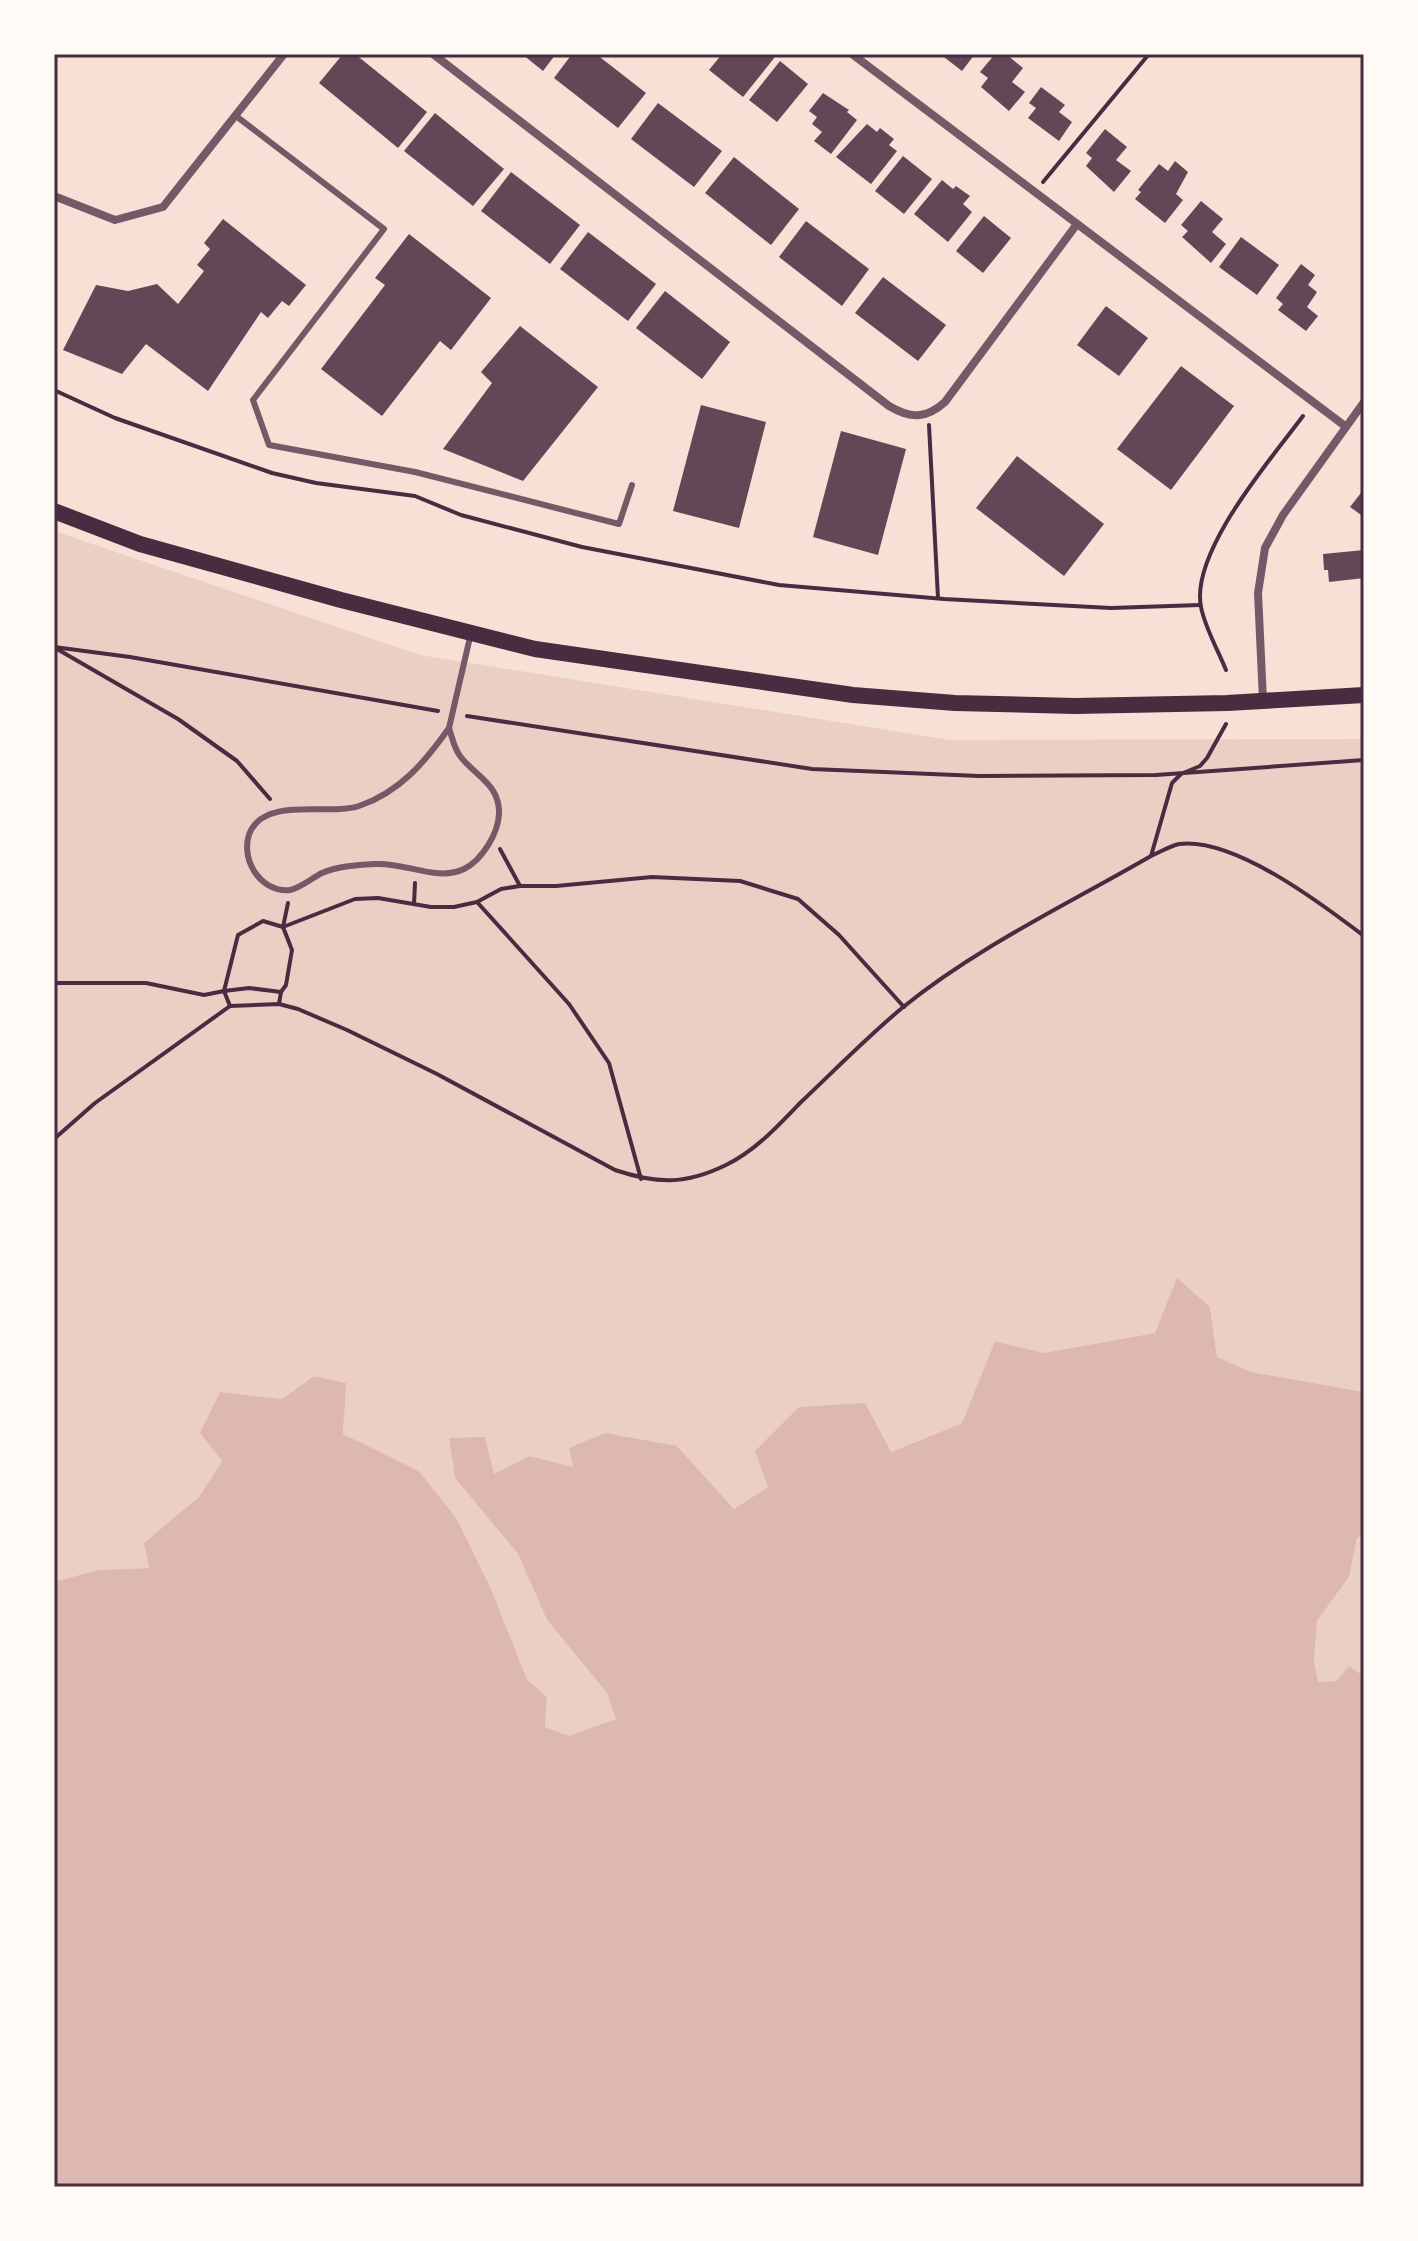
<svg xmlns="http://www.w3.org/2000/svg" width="1418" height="2241" viewBox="0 0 1418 2241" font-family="Signika,sans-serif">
  <rect width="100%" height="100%" fill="#f7e1d7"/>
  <!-- green -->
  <g fill="#ebcfc5">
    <path d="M 54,531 L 420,655 L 950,740 L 1364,739 L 1364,1392 L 1251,1372 L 1217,1357 L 1210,1307 L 1155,1333 L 1044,1353 L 995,1341 L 962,1423 L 890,1452 L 768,1487 L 734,1509 L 677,1446 L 573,1467 L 530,1456 L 494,1474 L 449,1438 L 455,1478 L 518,1554 L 547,1620 L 607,1693 L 617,1719 L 569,1736 L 545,1727 L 547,1697 L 527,1679 L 491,1589 L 457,1519 L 419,1471 L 343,1434 L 345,1383 L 314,1376 L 282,1399 L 220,1392 L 222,1461 L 199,1497 L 145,1543 L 149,1568 L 98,1570 L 54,1582 Z"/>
    <path d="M 1364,1534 L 1364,1676 L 1349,1666 L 1336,1681 L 1317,1682 L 1314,1662 L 1317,1621 L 1349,1578 L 1357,1537 Z"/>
  </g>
  <!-- water -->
  <path fill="#dcb8b0" d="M 1177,1278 L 1210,1307 L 1217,1357 L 1251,1372 L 1364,1392 L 1364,1534 L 1357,1538 L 1349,1577 L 1317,1621 L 1314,1662 L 1318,1682 L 1336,1681 L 1349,1666 L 1364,1676 L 1364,2187 L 54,2187 L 54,1582 L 98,1570 L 149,1568 L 144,1543 L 199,1497 L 222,1461 L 200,1433 L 220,1392 L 282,1399 L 314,1376 L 346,1383 L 343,1434 L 419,1471 L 457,1519 L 491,1589 L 527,1679 L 547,1697 L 545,1727 L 569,1736 L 616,1719 L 607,1693 L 547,1620 L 518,1554 L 455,1478 L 449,1438 L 485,1437 L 494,1474 L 530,1456 L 573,1467 L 569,1448 L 605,1433 L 677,1446 L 734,1509 L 768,1487 L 755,1451 L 799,1407 L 865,1403 L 891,1452 L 962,1423 L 995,1341 L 1044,1353 L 1155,1333 Z"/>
  <!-- building -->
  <g fill="#644757">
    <path d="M 343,54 L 355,54 L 427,112 L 398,148 L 319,83 Z"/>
    <path d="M 522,54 L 556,54 L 543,71 Z"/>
    <path d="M 572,54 L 596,54 L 646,93 L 618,128 L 554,78 Z"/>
    <path d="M 722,54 L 771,54 L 775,57 L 743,97 L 709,70 Z"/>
    <path d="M 940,54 L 975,54 L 962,71 Z"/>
    <path d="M 995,54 L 1006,54 L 1023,68 L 1012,82 L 1025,92 L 1009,111 L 981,87 L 988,78 L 980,72 Z"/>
    <path d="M 780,61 L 808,84 L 777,122 L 749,100 Z"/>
    <path d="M 1041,87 L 1065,105 L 1059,112 L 1072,122 L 1059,141 L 1028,118 L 1036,108 L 1029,103 Z"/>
    <path d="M 823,93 L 849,110 L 847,112 L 857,120 L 831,154 L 814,141 L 822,132 L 812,124 L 817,117 L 809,111 Z"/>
    <path d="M 658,103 L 722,151 L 694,187 L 631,139 Z"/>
    <path d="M 435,113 L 504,169 L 473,206 L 404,151 Z"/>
    <path d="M 867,124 L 877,132 L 880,128 L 894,139 L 889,145 L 897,151 L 871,184 L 836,157 Z"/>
    <path d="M 1105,129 L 1127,147 L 1116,160 L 1131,171 L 1114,192 L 1086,166 L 1092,158 L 1086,153 Z"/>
    <path d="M 903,156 L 932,179 L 904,214 L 875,191 Z"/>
    <path d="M 734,157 L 799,209 L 771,245 L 705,193 Z"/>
    <path d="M 1175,161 L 1188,172 L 1176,194 L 1183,200 L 1165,223 L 1135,199 L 1141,192 L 1138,190 L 1159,164 L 1168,171 Z"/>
    <path d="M 511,172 L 580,225 L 550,264 L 481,211 Z"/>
    <path d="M 942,180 L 953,189 L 956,186 L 970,196 L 963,204 L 972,212 L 948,242 L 914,214 Z"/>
    <path d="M 1201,201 L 1223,219 L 1212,232 L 1226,244 L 1211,263 L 1182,237 L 1188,231 L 1181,225 Z"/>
    <path d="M 984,216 L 1011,238 L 983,273 L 956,251 Z"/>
    <path d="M 223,219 L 306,285 L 289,306 L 282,301 L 268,318 L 261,312 L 208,391 L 146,344 L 122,374 L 63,350 L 96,285 L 128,291 L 157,284 L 178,304 L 204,271 L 197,265 L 210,249 L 204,243 Z"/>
    <path d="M 806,221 L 869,269 L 842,306 L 779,257 Z"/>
    <path d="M 588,232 L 656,284 L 628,321 L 560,269 Z"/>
    <path d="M 409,234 L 491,298 L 451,350 L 440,341 L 382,416 L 321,369 L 385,285 L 375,278 Z"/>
    <path d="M 1241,237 L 1279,265 L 1257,295 L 1219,267 Z"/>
    <path d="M 1301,264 L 1315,275 L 1308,285 L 1317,292 L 1307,307 L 1318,316 L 1306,331 L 1278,310 L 1283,304 L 1276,298 Z"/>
    <path d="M 883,277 L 946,325 L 918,361 L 855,313 Z"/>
    <path d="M 665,291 L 730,342 L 702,379 L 636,328 Z"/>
    <path d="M 1106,306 L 1148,338 L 1119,376 L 1077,345 Z"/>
    <path d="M 520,326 L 598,387 L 523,481 L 443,449 L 492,383 L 481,372 Z"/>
    <path d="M 1181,366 L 1234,406 L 1171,490 L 1117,449 Z"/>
    <path d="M 701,405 L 766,422 L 739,528 L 673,511 Z"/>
    <path d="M 841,431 L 906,449 L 878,555 L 813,537 Z"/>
    <path d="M 1017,456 L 1104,524 L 1064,576 L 976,508 Z"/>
    <path d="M 1364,489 L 1364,517 L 1350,507 Z"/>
    <path d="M 1364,550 L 1364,578 L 1329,582 L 1328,570 L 1324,570 L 1323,554 Z"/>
  </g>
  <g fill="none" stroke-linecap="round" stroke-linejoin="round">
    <!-- path -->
    <g stroke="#4a2c40" stroke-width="4">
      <path d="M 1043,182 L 1149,54"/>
      <path d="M 54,390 L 115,418 L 272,473 L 316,483 L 415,496 L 461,515 L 582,547 L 779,585 L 944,599 L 1111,608 L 1200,605"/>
      <path d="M 929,425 L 938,598"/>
      <path d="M 54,647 L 130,657 L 438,711"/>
      <path d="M 57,649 L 178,719 L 237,761 L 270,799"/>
      <path d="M 1226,670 C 1218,650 1205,628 1201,607 C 1190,552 1271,459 1303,416"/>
      <path d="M 467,716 L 812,769 L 979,776 L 1156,775 L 1364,760"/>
      <path d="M 500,849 L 520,886"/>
      <path d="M 1151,856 L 1172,783 L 1181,774 L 1200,766 L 1207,758 L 1226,724"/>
      <path d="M 477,902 L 569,1004 L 609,1063 L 641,1179"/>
      <path d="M 414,904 L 415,883"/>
      <path d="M 54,983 L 146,983 L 204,995 L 224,991 L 230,1006"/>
      <path d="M 281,992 L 249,988 L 224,991 L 238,935 L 263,921 L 283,927 L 355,899 L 378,898 L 431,907 L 454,907 L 477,902 L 501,889 L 520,886 L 556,886 L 652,877 L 740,881 L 798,899 L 839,935 L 904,1007"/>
      <path d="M 279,1004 L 281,992 L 286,985 L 292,950 L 283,927 L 288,903"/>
      <path d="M 54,1139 L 95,1103 L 230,1006 L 279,1004 L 298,1009 L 347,1030 L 437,1074 L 615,1170 C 657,1184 685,1185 726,1165 C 755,1151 778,1126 800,1103 C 834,1071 866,1038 902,1008 C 977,947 1068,904 1151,856 C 1160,852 1170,846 1179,844 C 1234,837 1322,904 1364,936"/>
    </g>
    <!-- service -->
    <g stroke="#755966" stroke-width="6">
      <path d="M 236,116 L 384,229 L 253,400 L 269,445 L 415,472 L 619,524 L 632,485"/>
      <path d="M 449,728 C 452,737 454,748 460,756 C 475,776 500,784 499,814 C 498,834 482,860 464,869 C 437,882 405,862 376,864 C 358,865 338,866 322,873 C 312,878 300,888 290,890 C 259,893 238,856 251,830 C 269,797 328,816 359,806 C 400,792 425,762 449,728 Z"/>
      <path d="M 449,728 L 471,633"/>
    </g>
    <!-- minor -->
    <g stroke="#755966" stroke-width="8">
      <path d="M 433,54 L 889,406 C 911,419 926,419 945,402 L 1077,224"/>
      <path d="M 852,54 L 1345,426"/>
      <path d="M 54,196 L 115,220 L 163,207 L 284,54"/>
      <path d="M 1263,700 L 1258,593 L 1265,548 L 1283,515 L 1364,402"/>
    </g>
    <!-- secondary -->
    <path stroke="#4a2c40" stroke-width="16" d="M 54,511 L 140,544 L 341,600 L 535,649 L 853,695 L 955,703 L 1075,706 L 1227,703 L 1364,695"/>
  </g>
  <!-- border -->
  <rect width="1418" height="2241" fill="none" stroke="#fffaf5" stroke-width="112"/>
  <rect x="56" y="56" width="1306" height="2129" fill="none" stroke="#4a2c40" stroke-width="3"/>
</svg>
